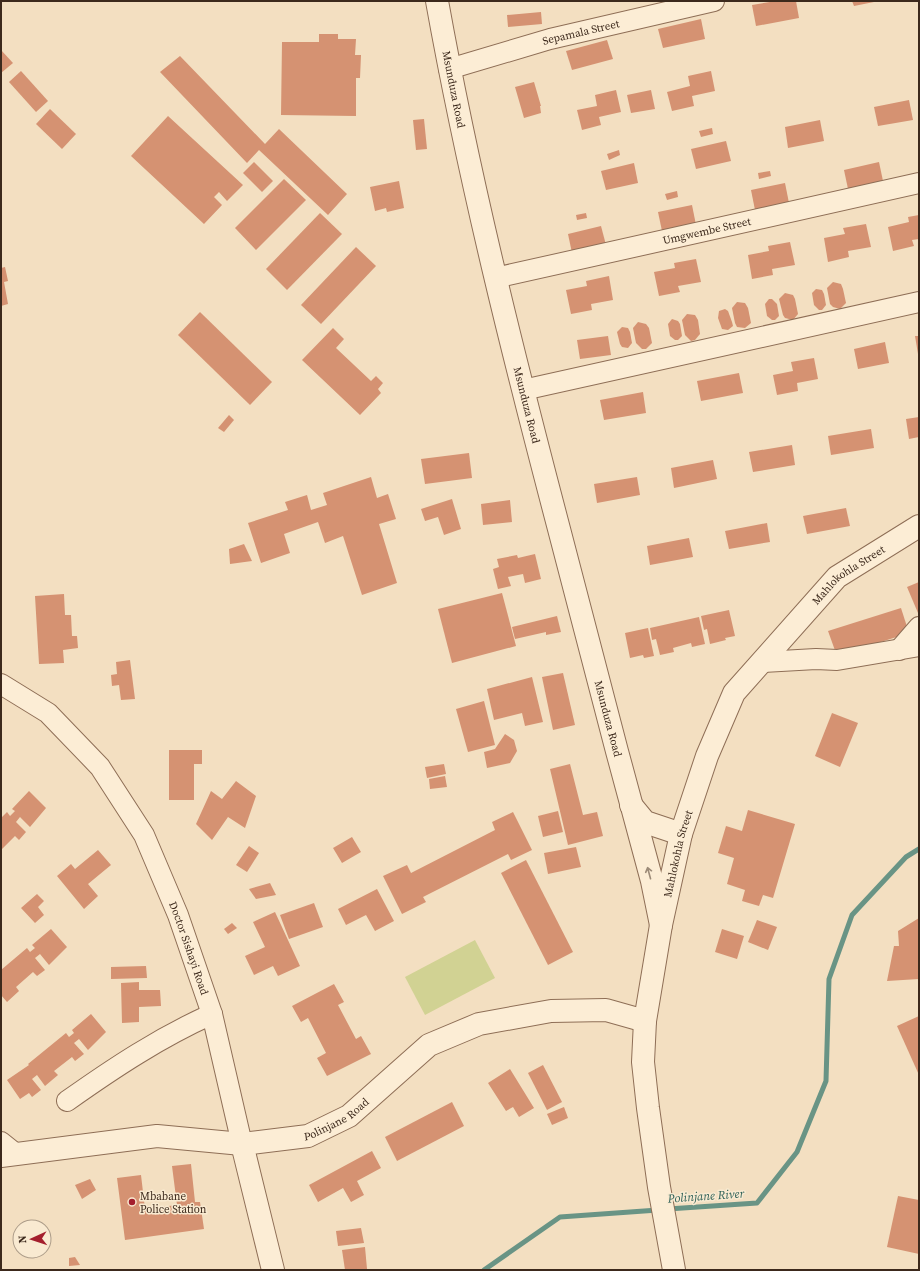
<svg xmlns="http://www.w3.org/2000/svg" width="920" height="1271" viewBox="0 0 920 1271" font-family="'Source Serif 4',serif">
  <rect width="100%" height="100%" fill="#f3dfc1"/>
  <!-- green -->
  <path fill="#d1d293" d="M 475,940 L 495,978 L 425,1015 L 405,977 Z"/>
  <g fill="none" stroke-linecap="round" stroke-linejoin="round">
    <!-- stream -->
    <g stroke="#699485" stroke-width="5">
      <path d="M 668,1209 L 757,1203 L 797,1152 L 826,1081 L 829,979 L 852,915 L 906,857 L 919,849"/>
      <path d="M 484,1270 L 560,1217 L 658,1210"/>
    </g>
  </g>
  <!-- building -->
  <g fill="#d59272">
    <path d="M 776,1 L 796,1 L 799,18 L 756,26 L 752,5 Z"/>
    <path d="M 852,1 L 873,1 L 874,2 L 854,6 Z"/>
    <path d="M 541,12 L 542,24 L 508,27 L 507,15 Z"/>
    <path d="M 701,19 L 705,39 L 663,48 L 658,29 Z"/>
    <path d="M 319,34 L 338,34 L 338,39 L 356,39 L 355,55 L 361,55 L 360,78 L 356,78 L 356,116 L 281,115 L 282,42 L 319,42 Z"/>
    <path d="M 607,40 L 613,59 L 572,70 L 566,51 Z"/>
    <path d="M 1,50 L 13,63 L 1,73 Z"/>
    <path d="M 180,56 L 265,144 L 279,129 L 347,194 L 328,215 L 259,150 L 247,163 L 160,72 Z"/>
    <path d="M 21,71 L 48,101 L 36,112 L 9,82 Z"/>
    <path d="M 711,71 L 715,91 L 692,96 L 694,106 L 672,111 L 667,92 L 690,86 L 688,76 Z"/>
    <path d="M 534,82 L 541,106 L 540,106 L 541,113 L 524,118 L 515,87 Z"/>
    <path d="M 616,90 L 621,112 L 599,117 L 601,125 L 582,130 L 577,110 L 597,106 L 595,95 Z"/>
    <path d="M 651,90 L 655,109 L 631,113 L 627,95 Z"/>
    <path d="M 909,100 L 913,120 L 878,126 L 874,107 Z"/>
    <path d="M 50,109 L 76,134 L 62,149 L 36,124 Z"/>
    <path d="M 168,116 L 243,185 L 227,201 L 219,192 L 214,197 L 222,205 L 204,224 L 131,156 Z"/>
    <path d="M 424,119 L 427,149 L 416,150 L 413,120 Z"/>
    <path d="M 820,120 L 824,141 L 788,148 L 785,127 Z"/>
    <path d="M 712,128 L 713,134 L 701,137 L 699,131 Z"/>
    <path d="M 726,141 L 731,161 L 696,169 L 691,149 Z"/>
    <path d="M 619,150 L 620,155 L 609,160 L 607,154 Z"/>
    <path d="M 254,162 L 273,181 L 262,192 L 243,173 Z"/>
    <path d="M 879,162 L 883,181 L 848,189 L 844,170 Z"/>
    <path d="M 634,163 L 638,183 L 606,190 L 601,171 Z"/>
    <path d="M 770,171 L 771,176 L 759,179 L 758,173 Z"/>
    <path d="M 284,179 L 306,200 L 256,250 L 235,228 Z"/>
    <path d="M 399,181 L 404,208 L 387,212 L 386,208 L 375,211 L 370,187 Z"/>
    <path d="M 785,183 L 789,203 L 755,210 L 751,190 Z"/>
    <path d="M 677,191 L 678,197 L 667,200 L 665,194 Z"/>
    <path d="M 692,205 L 696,225 L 662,231 L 658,212 Z"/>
    <path d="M 320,213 L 342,234 L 287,290 L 266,269 Z"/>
    <path d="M 586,213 L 587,218 L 577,220 L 576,215 Z"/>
    <path d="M 919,215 L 919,239 L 912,240 L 914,246 L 893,251 L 888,227 L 909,222 L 908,217 Z"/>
    <path d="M 866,224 L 871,247 L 848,251 L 849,257 L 828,262 L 824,238 L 845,234 L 843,228 Z"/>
    <path d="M 601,226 L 606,245 L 572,253 L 568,234 Z"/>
    <path d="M 790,242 L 795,265 L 772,269 L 773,275 L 752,279 L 748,255 L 769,251 L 768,246 Z"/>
    <path d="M 356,247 L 376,266 L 321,324 L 301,305 Z"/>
    <path d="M 696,259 L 701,282 L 678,286 L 680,292 L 659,296 L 654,272 L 675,268 L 674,263 Z"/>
    <path d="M 5,267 L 8,281 L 4,282 L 8,304 L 1,306 L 1,268 Z"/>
    <path d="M 609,276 L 613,300 L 591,304 L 592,310 L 571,314 L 566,290 L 587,286 L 586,281 Z"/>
    <path d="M 833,282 L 841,284 L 843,289 L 846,303 L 840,309 L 833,307 L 830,304 L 827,288 Z"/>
    <path d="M 816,289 L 822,290 L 824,294 L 826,305 L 822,310 L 819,310 L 814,305 L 812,293 Z"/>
    <path d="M 785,293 L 793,295 L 795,299 L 798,314 L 793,320 L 785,318 L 783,315 L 779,299 Z"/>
    <path d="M 769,299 L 772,299 L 777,304 L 779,316 L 775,320 L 772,320 L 767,316 L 765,304 Z"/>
    <path d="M 737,302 L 745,303 L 748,308 L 751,323 L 745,328 L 737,327 L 735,323 L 732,308 Z"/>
    <path d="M 725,309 L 728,311 L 732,322 L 733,326 L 728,330 L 722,329 L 718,318 L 719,311 Z"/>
    <path d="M 200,312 L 272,382 L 250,405 L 178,335 Z"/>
    <path d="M 687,314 L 695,315 L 698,320 L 700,334 L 695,340 L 691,341 L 685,335 L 682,320 Z"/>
    <path d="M 672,319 L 678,321 L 680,324 L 682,336 L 678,340 L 675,340 L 670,336 L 668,324 Z"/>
    <path d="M 638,322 L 646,324 L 649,328 L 652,343 L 646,349 L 642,349 L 636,343 L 633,328 Z"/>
    <path d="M 622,327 L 628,328 L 630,332 L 632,343 L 628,348 L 622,347 L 620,344 L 617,332 Z"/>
    <path d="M 333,328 L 344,339 L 336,348 L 371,381 L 376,376 L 383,383 L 378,389 L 381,393 L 360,415 L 302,360 Z"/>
    <path d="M 608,336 L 611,355 L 580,359 L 577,340 Z"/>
    <path d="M 915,336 L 919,336 L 919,354 L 918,354 Z"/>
    <path d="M 885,342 L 889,363 L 858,369 L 854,349 Z"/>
    <path d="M 814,358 L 818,379 L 797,383 L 798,391 L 777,395 L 773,375 L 793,371 L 791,362 Z"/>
    <path d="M 739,373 L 743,393 L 701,401 L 697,381 Z"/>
    <path d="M 643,392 L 646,413 L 604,420 L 600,400 Z"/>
    <path d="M 229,415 L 234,420 L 224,432 L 218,428 Z"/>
    <path d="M 919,417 L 919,437 L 909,439 L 906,419 Z"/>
    <path d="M 871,429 L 874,448 L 831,455 L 828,436 Z"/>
    <path d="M 792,445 L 795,465 L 753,472 L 749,452 Z"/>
    <path d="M 469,453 L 472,478 L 425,484 L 421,459 Z"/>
    <path d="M 713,460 L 717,479 L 674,488 L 671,468 Z"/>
    <path d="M 371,477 L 377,498 L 388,494 L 396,519 L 379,524 L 397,583 L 362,595 L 343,536 L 325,543 L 318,522 L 284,534 L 290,553 L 261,563 L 248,523 L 288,510 L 285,502 L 307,495 L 311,510 L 327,505 L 323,493 Z"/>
    <path d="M 637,477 L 640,495 L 597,503 L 594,484 Z"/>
    <path d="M 452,499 L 461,529 L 444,535 L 438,517 L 425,521 L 421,509 Z"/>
    <path d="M 510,500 L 512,522 L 483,525 L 481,504 Z"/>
    <path d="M 846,508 L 850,526 L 807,534 L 803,516 Z"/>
    <path d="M 767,523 L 770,542 L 729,549 L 725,531 Z"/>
    <path d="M 689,538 L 693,557 L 650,565 L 647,546 Z"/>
    <path d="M 244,544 L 252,561 L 230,564 L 229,549 Z"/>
    <path d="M 535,554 L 541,579 L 525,583 L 523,574 L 508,577 L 511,586 L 498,589 L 493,569 L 499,567 L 497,559 L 517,555 L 518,558 Z"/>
    <path d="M 919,582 L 919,613 L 918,613 L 907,587 Z"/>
    <path d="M 502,593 L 516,646 L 452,663 L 438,609 Z"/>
    <path d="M 64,594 L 65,615 L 71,615 L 72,636 L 77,636 L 78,648 L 63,650 L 64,663 L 39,664 L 35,596 Z"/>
    <path d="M 901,608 L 909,633 L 837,656 L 828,631 Z"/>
    <path d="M 729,610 L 735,636 L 725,638 L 726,640 L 710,644 L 707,629 L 704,630 L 701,616 Z"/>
    <path d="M 557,616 L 561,632 L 546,635 L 546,632 L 515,639 L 512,627 Z"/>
    <path d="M 699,617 L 705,644 L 692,647 L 691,643 L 673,648 L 674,652 L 660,655 L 656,639 L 652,640 L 650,628 Z"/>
    <path d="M 648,628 L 654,656 L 644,658 L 643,655 L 630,658 L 625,633 Z"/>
    <path d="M 130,660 L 135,699 L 121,700 L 119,685 L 112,686 L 111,675 L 117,674 L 116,662 Z"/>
    <path d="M 563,673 L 575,725 L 553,730 L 542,677 Z"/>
    <path d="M 532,677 L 543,722 L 525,726 L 522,713 L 494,720 L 487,689 Z"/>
    <path d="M 484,701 L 495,745 L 468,752 L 456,709 Z"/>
    <path d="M 832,713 L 858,723 L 840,767 L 815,756 Z"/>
    <path d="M 505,734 L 514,740 L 517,751 L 510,763 L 487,768 L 484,752 L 495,749 Z"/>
    <path d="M 169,750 L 202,750 L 202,764 L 194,764 L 194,800 L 169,800 Z"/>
    <path d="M 444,764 L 446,774 L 427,778 L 425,767 Z"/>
    <path d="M 570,764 L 583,815 L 597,812 L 603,836 L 568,845 L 550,769 Z"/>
    <path d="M 445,776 L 447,787 L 430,789 L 429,779 Z"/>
    <path d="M 236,781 L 256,796 L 245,828 L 228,817 L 212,840 L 196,824 L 211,791 L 222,799 Z"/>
    <path d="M 29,791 L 46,808 L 30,827 L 20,817 L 16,822 L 26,832 L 19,840 L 15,836 L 1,850 L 1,818 L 7,812 L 10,816 L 15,811 L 12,809 Z"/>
    <path d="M 748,810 L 795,824 L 773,898 L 763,895 L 759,906 L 742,901 L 745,890 L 727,884 L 734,858 L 718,853 L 726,826 L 742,831 Z"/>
    <path d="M 558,811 L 563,832 L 543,837 L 538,816 Z"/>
    <path d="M 513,812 L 532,850 L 511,860 L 508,854 L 423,897 L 426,902 L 402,914 L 383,876 L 407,865 L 411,873 L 495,830 L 492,822 Z"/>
    <path d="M 352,837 L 361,852 L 342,863 L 333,848 Z"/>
    <path d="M 249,846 L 259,853 L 247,872 L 236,865 Z"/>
    <path d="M 576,847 L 581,867 L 548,874 L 544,853 Z"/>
    <path d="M 98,850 L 111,865 L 88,884 L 98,896 L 84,909 L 57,876 L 71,864 L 75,869 Z"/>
    <path d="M 526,860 L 573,952 L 548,965 L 501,873 Z"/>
    <path d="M 270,883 L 276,895 L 256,899 L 249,889 Z"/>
    <path d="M 377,889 L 394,921 L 375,931 L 366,915 L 346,925 L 338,909 Z"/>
    <path d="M 37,894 L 44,901 L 38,907 L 44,915 L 35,923 L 21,908 Z"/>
    <path d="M 314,903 L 323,927 L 289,939 L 280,915 Z"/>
    <path d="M 275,912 L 300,966 L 278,976 L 273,966 L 254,975 L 245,956 L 265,947 L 253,922 Z"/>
    <path d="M 919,918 L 919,979 L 887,981 L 894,946 L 899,946 L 898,931 Z"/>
    <path d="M 757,920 L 777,927 L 768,950 L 748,942 Z"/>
    <path d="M 232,923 L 237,928 L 228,934 L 224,929 Z"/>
    <path d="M 51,929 L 67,947 L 49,965 L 40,954 L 35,958 L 45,970 L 37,976 L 33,972 L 16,987 L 19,991 L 7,1002 L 1,995 L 1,970 L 27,948 L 30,952 L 35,948 L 32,945 Z"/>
    <path d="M 722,929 L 744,936 L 737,959 L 715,952 Z"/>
    <path d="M 146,966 L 147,978 L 111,979 L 111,967 Z"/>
    <path d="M 139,982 L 139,990 L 160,990 L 161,1006 L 139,1007 L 139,1022 L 122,1023 L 121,983 Z"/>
    <path d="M 334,984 L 344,1002 L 338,1005 L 356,1039 L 361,1036 L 371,1054 L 327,1076 L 317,1058 L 326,1053 L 308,1018 L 301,1022 L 292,1006 Z"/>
    <path d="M 91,1014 L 106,1032 L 88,1050 L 79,1039 L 74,1043 L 84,1054 L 75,1061 L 72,1057 L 54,1071 L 58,1075 L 45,1086 L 37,1075 L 32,1079 L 41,1090 L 32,1097 L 29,1093 L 20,1099 L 7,1080 L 29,1065 L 28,1064 L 66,1033 L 69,1037 L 74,1033 L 72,1030 Z"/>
    <path d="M 919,1016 L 919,1075 L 897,1026 Z"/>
    <path d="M 543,1065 L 562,1102 L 547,1110 L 528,1073 Z"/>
    <path d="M 510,1069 L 534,1108 L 519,1117 L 513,1107 L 506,1111 L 488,1083 Z"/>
    <path d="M 452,1102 L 464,1126 L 397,1161 L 385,1137 Z"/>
    <path d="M 564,1107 L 568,1118 L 552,1125 L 547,1114 Z"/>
    <path d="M 372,1151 L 381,1168 L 357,1181 L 364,1195 L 351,1202 L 343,1188 L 318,1202 L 309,1185 Z"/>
    <path d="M 191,1164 L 195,1202 L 200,1202 L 204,1229 L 125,1240 L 117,1178 L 141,1175 L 145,1209 L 177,1205 L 172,1166 Z"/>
    <path d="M 90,1179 L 96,1190 L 82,1199 L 75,1185 Z"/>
    <path d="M 898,1196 L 919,1200 L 919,1254 L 887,1247 Z"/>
    <path d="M 361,1228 L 364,1243 L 338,1246 L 336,1231 Z"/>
    <path d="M 365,1247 L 367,1269 L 345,1270 L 342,1250 Z"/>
    <path d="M 75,1257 L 80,1265 L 69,1266 L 69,1258 Z"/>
  </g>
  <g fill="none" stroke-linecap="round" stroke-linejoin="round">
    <defs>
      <g id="minor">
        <path id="s1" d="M 449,69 L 550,39 L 714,1"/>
        <path id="s2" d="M 495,278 L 919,183"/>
        <path d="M 523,390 L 919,302"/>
        <path d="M 899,650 L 919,627"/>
        <path d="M 763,662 L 816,659 L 837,660 L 919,646"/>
        <path id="s3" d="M 1,684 L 48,713 L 100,767 L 144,835 L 178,915 L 212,1014 L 242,1144"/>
        <path d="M 67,1101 C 115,1067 159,1038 212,1014"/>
        <path d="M 1,1142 L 16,1154"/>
      </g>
      <g id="tertiary">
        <path id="s4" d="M 437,1 C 469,179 513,354 559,529 C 589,646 620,764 652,881 L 661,925"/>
        <path d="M 631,805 L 645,822 L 681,834"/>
        <path d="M 242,1144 L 273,1270"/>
        <path id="s5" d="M 1,1156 L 157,1136 L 242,1144 L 308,1136 L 349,1116 L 429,1045 L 479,1024 L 551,1011 L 606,1010 L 645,1021"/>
        <path id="s6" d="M 674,1270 L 659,1187 L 648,1108 L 643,1062 L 645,1021 L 661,925 L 681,834 L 707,756 L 734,693 L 837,577 L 919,526"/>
      </g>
    </defs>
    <!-- minor casing -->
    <use href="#minor" stroke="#8e6e56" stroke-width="22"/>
    <!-- tertiary casing -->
    <use href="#tertiary" stroke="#8e6e56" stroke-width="24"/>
    <!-- minor -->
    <use href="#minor" stroke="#fcedd5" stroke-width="20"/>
    <!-- tertiary -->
    <use href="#tertiary" stroke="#fcedd5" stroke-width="22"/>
  </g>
  <!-- one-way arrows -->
  <defs><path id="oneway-shaft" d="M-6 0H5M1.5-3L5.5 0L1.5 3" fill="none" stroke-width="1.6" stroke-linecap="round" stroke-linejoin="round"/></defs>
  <use stroke="#9c8b78" href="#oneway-shaft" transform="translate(649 873) rotate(-105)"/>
  <!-- markers -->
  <circle fill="#a41f2d" stroke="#f9ead1" stroke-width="1.5" cx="132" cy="1202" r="4"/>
  <g text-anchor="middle" stroke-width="3" stroke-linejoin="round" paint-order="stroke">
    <!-- street labels -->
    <g font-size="11" fill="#3c291c" stroke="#f9ead1">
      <text dy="4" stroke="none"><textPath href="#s1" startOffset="137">Sepamala Street</textPath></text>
      <text dy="4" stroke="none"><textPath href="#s4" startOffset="90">Msunduza Road</textPath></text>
      <text dy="4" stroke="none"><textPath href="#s2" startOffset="217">Umgwembe Street</textPath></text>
      <text dy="4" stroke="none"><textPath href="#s4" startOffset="414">Msunduza Road</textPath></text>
      <text dy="4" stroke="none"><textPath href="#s6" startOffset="758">Mahlokohla Street</textPath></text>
      <text dy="4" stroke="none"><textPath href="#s4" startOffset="738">Msunduza Road</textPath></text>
      <text dy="4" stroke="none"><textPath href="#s6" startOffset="422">Mahlokohla Street</textPath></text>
      <text dy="4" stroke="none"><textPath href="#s3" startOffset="333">Doctor Sishayi Road</textPath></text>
      <text dy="4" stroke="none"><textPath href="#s5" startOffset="342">Polinjane Road</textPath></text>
    </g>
    <!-- poi labels -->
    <g font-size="11" fill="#3c291c" stroke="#f9ead1" text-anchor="start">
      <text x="140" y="1200">Mbabane<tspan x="140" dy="13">Police Station</tspan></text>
    </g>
    <!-- water labels -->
    <g font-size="12" font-style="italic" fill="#2a5e55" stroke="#f9ead1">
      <text transform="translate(706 1196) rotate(-4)" y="4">Polinjane River</text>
    </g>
  </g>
  <!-- border -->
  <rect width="920" height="1271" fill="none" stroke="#3c291c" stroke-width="4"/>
  <!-- north arrow -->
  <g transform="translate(32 1239) rotate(267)"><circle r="19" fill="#f9ead1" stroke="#ad9d89"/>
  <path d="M0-3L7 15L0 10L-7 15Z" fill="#a41f2d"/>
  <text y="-6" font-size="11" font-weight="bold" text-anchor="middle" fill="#3c291c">N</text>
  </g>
</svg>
